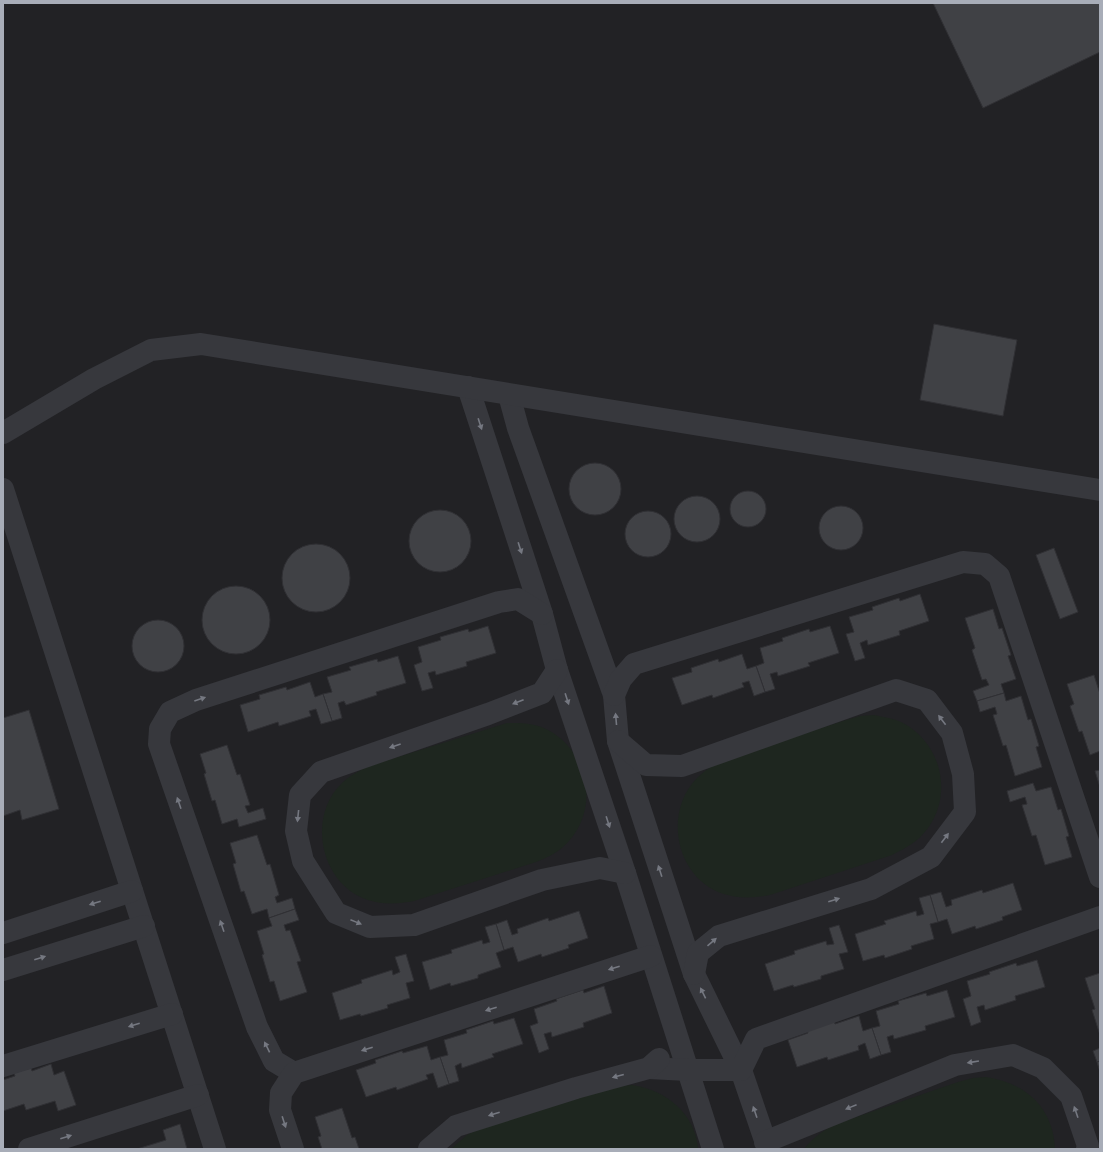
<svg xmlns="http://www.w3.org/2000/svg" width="1103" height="1152" viewBox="0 0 1103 1152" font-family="'Nunito Sans',sans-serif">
  <rect width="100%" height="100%" fill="#161618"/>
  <!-- built -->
  <rect fill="#222225" x="3" y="3" width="1097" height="1146"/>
  <!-- green -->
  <g fill="#1e261f">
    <path d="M 874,715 C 883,717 892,718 901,722 C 940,741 954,792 928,828 C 919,841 906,848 892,855 L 770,895 C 754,898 740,899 724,894 C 676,879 662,812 698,777 C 705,770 714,765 723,760 L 846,720 L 860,716 Z"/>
    <path d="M 507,723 C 520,723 533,723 546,729 C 591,751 601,814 563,847 C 555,854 546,858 536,862 L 414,901 C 398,904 384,905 368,900 C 320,884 306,816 343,782 C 351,775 360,770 369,766 Z"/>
    <path d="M 986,1077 C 1026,1083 1053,1107 1055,1149 L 804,1149 C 813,1137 823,1131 836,1124 L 958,1082 L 973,1078 Z"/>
    <path d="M 632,1085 C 666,1090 695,1113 698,1149 L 451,1149 L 467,1135 L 481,1128 L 619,1086 Z"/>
  </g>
  <!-- building -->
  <g fill="#404145" stroke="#303034">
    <path d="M 933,3 L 1100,3 L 1100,52 L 983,108 Z"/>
    <path d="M 934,324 L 1017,340 L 1003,416 L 920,400 Z"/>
    <circle cx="595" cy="489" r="26"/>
    <circle cx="748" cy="509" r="18"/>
    <circle cx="697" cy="519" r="23"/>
    <circle cx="841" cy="528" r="22"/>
    <circle cx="440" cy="541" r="31"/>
    <circle cx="648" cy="534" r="23"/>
    <circle cx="316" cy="578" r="34"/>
    <path d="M 1054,548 L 1078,612 L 1060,619 L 1036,555 Z"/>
    <circle cx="236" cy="620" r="34"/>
    <path d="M 920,594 L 929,621 L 899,631 L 900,635 L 868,645 L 867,640 L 860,643 L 865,658 L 855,661 L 846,634 L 854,632 L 849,617 L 873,610 L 872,607 L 899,598 L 900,601 Z"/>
    <path d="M 993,609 L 999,629 L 1002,628 L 1011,655 L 1008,656 L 1016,679 L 1001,684 L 1004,693 L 977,701 L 973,691 L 989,685 L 986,679 L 982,680 L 972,650 L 975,648 L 965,618 Z"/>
    <circle cx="158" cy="646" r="26"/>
    <path d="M 488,626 L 496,653 L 466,662 L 467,666 L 436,675 L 435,671 L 428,673 L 433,688 L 422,691 L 414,665 L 422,662 L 418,647 L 441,640 L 440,637 L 468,629 L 469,632 Z"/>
    <path d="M 830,626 L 839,653 L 808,663 L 810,666 L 778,676 L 777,672 L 770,674 L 775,689 L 765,692 L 756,666 L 764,663 L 760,648 L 783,641 L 782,638 L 809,629 L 810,632 Z"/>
    <path d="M 742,654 L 747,669 L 756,666 L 765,692 L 754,696 L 749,681 L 742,683 L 744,687 L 713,698 L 712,695 L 682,705 L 672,678 L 692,672 L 691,668 L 718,659 L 719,662 Z"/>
    <path d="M 398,656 L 406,683 L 376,692 L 377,695 L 346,705 L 344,701 L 338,703 L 342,718 L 332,721 L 323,694 L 332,692 L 327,677 L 351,670 L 349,667 L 377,659 L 378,662 Z"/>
    <path d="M 1094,675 L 1100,694 L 1100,751 L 1090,755 L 1082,731 L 1079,732 L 1070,706 L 1074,704 L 1067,684 Z"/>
    <path d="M 310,682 L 315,697 L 323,694 L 332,721 L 321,724 L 316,709 L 309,711 L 311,716 L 279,726 L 278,722 L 248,732 L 240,705 L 260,699 L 259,695 L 286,687 L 287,690 Z"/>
    <path d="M 1004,693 L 1006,701 L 1021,696 L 1028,720 L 1031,719 L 1039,746 L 1036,747 L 1042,767 L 1015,776 L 1006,745 L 1003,746 L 993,715 L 997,714 L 995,707 L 980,712 L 977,701 Z"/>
    <path d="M 29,710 L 59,809 L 22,820 L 20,810 L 3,816 L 3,718 Z"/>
    <path d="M 227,745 L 237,775 L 240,774 L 250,805 L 245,806 L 248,813 L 263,808 L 266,819 L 239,827 L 237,819 L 222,824 L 215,800 L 212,801 L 204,774 L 206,773 L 200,754 Z"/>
    <path d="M 1100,770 L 1100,787 L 1095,771 Z"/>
    <path d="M 1033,783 L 1036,791 L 1051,787 L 1058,810 L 1061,809 L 1069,836 L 1066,837 L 1072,857 L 1045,865 L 1036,835 L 1032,836 L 1022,805 L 1027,804 L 1025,797 L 1010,802 L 1007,791 Z"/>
    <path d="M 257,835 L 267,865 L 270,864 L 279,895 L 275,897 L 277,903 L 292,898 L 295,909 L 269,918 L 267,909 L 252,914 L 244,891 L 241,892 L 233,864 L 236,863 L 230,843 Z"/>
    <path d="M 1013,883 L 1022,910 L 1002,917 L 1003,920 L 976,929 L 975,926 L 952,934 L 947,919 L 938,922 L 930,895 L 941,892 L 946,907 L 952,905 L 951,900 L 982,890 L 983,893 Z"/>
    <path d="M 930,895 L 938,922 L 930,924 L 934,939 L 911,946 L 912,949 L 885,958 L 884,955 L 863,961 L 855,934 L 886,924 L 884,921 L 916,911 L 917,916 L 924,914 L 919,898 Z"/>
    <path d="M 295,909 L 299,920 L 284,925 L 286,931 L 290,930 L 301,961 L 297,962 L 307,992 L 280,1001 L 274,981 L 270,982 L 262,955 L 264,954 L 257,931 L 272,926 L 269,918 Z"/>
    <path d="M 579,911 L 588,938 L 568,945 L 569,948 L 542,957 L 541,954 L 518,962 L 513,947 L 504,950 L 496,924 L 507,920 L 512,935 L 518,933 L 517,929 L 548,918 L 549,921 Z"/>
    <path d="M 496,924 L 504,950 L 496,953 L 501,967 L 478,975 L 478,978 L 451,986 L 450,983 L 430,990 L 422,962 L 452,953 L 451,950 L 482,940 L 483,944 L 490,942 L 485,927 Z"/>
    <path d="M 839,925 L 848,952 L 839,954 L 844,969 L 821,976 L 821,979 L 794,987 L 793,985 L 774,991 L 765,964 L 795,954 L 794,951 L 826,941 L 827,945 L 834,944 L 829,928 Z"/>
    <path d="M 406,954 L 414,981 L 406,983 L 410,998 L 387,1005 L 388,1008 L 361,1016 L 360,1014 L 340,1020 L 332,993 L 362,983 L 361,980 L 392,970 L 393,975 L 400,972 L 395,957 Z"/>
    <path d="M 1037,960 L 1045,987 L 1015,996 L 1016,1000 L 985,1010 L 984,1005 L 977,1007 L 981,1022 L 971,1026 L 963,999 L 971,996 L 967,981 L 990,974 L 989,972 L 1016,963 L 1017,966 Z"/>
    <path d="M 1100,973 L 1100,1035 L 1092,1010 L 1095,1009 L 1085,978 Z"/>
    <path d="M 604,986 L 612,1013 L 583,1023 L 584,1027 L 552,1037 L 551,1032 L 544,1034 L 549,1049 L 539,1053 L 530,1026 L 538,1023 L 534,1009 L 557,1001 L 556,999 L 583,990 L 584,993 Z"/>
    <path d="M 947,990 L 955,1017 L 925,1026 L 926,1030 L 894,1039 L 893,1035 L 887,1037 L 891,1052 L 881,1055 L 872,1028 L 880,1026 L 876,1011 L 899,1004 L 898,1001 L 926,993 L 927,996 Z"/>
    <path d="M 859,1016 L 863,1031 L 872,1028 L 881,1055 L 870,1059 L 865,1043 L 858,1046 L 859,1050 L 828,1060 L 827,1057 L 797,1067 L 788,1040 L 808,1033 L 807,1030 L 834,1021 L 835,1024 Z"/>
    <path d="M 514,1018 L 523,1044 L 492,1054 L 494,1057 L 462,1068 L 461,1063 L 455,1066 L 459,1081 L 449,1084 L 440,1057 L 448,1055 L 444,1040 L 467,1033 L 466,1030 L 493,1021 L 494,1024 Z"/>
    <path d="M 427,1046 L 431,1060 L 440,1057 L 449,1084 L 438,1088 L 433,1073 L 426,1075 L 428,1079 L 397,1090 L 396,1087 L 366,1097 L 356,1070 L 376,1063 L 375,1060 L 402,1051 L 403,1053 Z"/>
    <path d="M 1100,1048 L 1100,1061 L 1097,1062 L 1093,1051 Z"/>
    <path d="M 1100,1061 L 1100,1072 L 1097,1062 Z"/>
    <path d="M 51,1064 L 54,1075 L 64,1071 L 76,1105 L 58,1111 L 55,1101 L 26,1110 L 24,1104 L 3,1111 L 3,1080 L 15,1076 L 14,1073 L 31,1068 L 32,1071 Z"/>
    <path d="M 342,1108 L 352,1138 L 355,1137 L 359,1149 L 322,1149 L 318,1137 L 321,1136 L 315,1117 Z"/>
    <path d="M 180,1124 L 187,1149 L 137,1149 L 166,1140 L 163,1130 Z"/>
  </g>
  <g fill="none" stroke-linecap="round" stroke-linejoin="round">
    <!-- minor -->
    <g stroke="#37383d" stroke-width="22">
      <path d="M 468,387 L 542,614 L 557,670 L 625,873 L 713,1149"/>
      <path d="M 509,395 L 518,428 L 614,695 L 618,741 L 694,974 L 741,1070 L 768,1149"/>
      <path d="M 3,433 L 94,379 L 151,350 L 201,344 L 1100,490"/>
      <path d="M 3,489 L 215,1149"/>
      <path d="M 557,670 L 542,693 L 488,714 L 321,772 L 300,795 L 296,831 L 303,861 L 336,913 L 370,927 L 414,925 L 542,880 L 600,868 L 625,873"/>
      <path d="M 614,695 L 621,679 L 634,664 L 963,562 L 985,564 L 999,576 L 1100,877"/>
      <path d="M 618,741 L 646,765 L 682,766 L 896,690 L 927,700 L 952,733 L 963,774 L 965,812 L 931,857 L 871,889 L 719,936 L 698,953 L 694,974"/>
      <path d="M 3,933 L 132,891"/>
      <path d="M 3,970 L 144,926"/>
      <path d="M 3,1066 L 172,1014"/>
      <path d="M 649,1068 L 688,1070 L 741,1070 L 756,1039 L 1100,917"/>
      <path d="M 294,1073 L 274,1061 L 257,1027 L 159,744 L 160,729 L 170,712 L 196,700 L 499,602 L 518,599 L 542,614"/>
      <path d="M 765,1142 L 955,1065 L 1013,1055 L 1043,1068 L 1071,1096 L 1088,1146 L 1087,1149"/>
      <path d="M 29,1149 L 198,1095"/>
      <path d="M 293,1149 L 280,1110 L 281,1093 L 294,1073 L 651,956"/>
      <path d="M 429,1149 L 456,1126 L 576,1088 L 649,1068 L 659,1059"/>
    </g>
  </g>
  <!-- one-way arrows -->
  <defs><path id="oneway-solid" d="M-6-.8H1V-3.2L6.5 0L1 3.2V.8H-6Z"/></defs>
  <g fill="#757881">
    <use href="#oneway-solid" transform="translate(480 424) rotate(72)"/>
    <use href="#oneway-solid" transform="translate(520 548) rotate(72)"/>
    <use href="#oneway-solid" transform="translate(200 699) rotate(-19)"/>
    <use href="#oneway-solid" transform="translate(567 699) rotate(72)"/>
    <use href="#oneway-solid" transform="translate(518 702) rotate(159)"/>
    <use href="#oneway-solid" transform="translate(616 719) rotate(-95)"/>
    <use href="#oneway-solid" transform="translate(942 720) rotate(-127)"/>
    <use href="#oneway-solid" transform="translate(395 746) rotate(161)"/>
    <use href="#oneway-solid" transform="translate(179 803) rotate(-109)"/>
    <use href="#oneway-solid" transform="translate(298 816) rotate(96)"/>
    <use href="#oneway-solid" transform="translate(608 822) rotate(72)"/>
    <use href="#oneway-solid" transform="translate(945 838) rotate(-53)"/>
    <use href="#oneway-solid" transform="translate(660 871) rotate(-108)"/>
    <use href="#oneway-solid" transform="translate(834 900) rotate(-17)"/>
    <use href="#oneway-solid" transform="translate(95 903) rotate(162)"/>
    <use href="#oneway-solid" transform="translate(356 922) rotate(22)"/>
    <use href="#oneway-solid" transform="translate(222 926) rotate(-109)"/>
    <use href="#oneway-solid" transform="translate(712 942) rotate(-41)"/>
    <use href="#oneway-solid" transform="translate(40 958) rotate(-17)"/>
    <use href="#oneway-solid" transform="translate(614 968) rotate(162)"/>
    <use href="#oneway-solid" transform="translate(703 993) rotate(-116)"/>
    <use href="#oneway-solid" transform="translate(491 1009) rotate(162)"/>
    <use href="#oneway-solid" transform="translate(134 1025) rotate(163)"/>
    <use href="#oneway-solid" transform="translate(267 1047) rotate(-116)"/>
    <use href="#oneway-solid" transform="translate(367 1049) rotate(162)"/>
    <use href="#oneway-solid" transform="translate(973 1062) rotate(171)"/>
    <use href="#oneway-solid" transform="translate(618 1076) rotate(165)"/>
    <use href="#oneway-solid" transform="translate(851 1107) rotate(158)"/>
    <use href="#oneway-solid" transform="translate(755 1112) rotate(-109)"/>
    <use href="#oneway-solid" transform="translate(1076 1112) rotate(-109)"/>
    <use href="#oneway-solid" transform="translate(494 1114) rotate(162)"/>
    <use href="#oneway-solid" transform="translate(284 1122) rotate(72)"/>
    <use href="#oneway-solid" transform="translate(66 1137) rotate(-18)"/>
  </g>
  <!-- border -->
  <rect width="1103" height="1152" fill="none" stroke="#a8adb8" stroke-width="8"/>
</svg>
